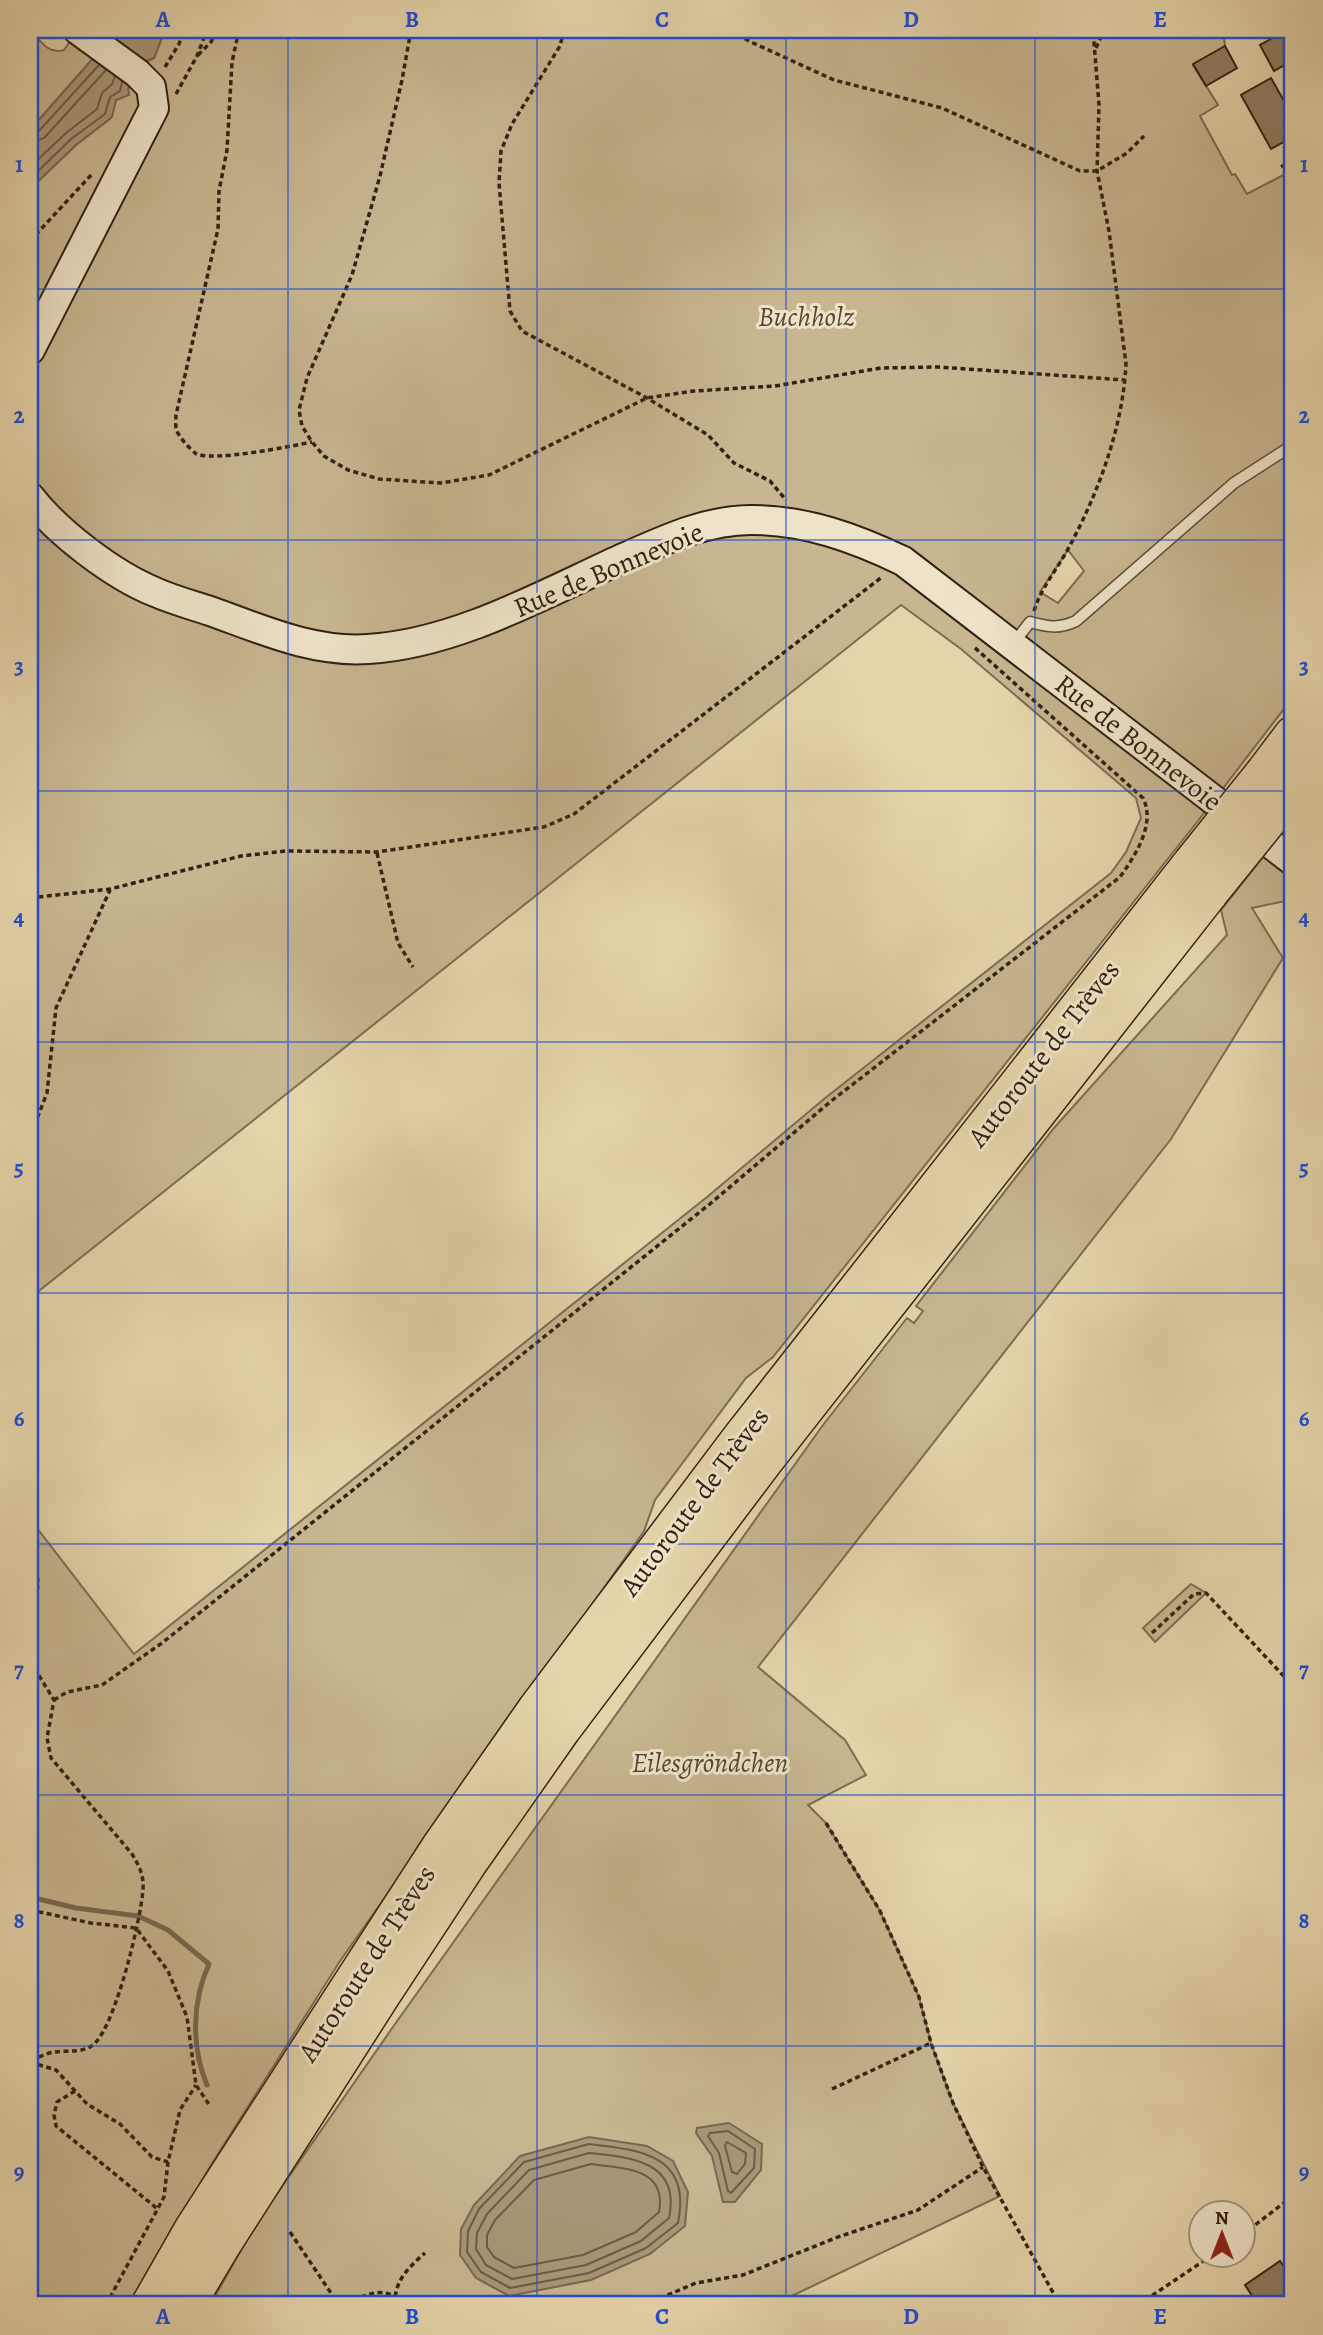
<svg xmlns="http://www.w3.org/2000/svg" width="1323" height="2335" viewBox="0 0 1323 2335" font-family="Alegreya,serif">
  <rect width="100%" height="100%" fill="#e5d4aa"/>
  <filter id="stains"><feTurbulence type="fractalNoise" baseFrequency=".00286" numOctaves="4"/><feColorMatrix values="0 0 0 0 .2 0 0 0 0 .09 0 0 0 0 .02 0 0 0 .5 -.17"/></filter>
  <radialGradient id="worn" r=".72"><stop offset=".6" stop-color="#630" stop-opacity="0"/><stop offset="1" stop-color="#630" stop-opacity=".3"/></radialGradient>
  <!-- green -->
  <g fill="#c7b690" stroke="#7c6c52" stroke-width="2" fill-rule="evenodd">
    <path d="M 30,30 C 40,40 48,55 64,50 L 78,30 L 118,30 L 30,130 Z"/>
    <path d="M 165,30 L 1238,30 L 1224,38 L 1225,46 L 1193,65 L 1218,105 L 1200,116 L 1232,175 L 1235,174 L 1247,194 L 1293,170 L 1293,697 L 1201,817 L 773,1357 L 746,1378 L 655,1500 L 644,1531 L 340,1961 L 211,2165 L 129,2305 L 30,2305 L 30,1519 L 134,1654 L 707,1197 L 824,1099 L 1111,873 L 1126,852 L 1141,818 L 1136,798 L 961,649 L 901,605 L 30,1298 L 30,189 L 76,145 L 111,118 L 116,100 L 127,89 L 144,63 L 154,58 ZM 1068,550 L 1084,571 L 1058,603 L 1040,592 Z"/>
    <path d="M 1293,819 L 1293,911 L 1285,901 L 1252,908 L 1283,958 L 1171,1139 L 758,1667 L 845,1740 L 866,1775 L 808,1805 L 826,1823 L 880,1911 L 919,1997 L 931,2043 L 953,2103 L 1000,2196 L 773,2305 L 210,2305 L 256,2224 L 395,2024 L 823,1425 L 907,1318 L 914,1323 L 923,1311 L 916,1306 L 1054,1128 L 1227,935 L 1221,910 Z"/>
    <path d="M 1191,1584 L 1206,1593 L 1155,1642 L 1143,1628 Z"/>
  </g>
  <!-- water -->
  <g fill="#a89777" stroke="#79684f" stroke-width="2">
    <path d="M 118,30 L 165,30 L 154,58 C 141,61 125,82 129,95 L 116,100 L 112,117 L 76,145 L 30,189 L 30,130 Z"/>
    <path d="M 729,2123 L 762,2144 L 761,2170 L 735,2202 L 723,2202 L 712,2156 L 696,2133 L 697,2128 Z"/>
    <path d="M 589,2137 L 647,2146 L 673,2161 L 688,2192 L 685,2226 L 650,2254 L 591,2280 L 509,2296 L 476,2278 L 460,2255 L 461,2229 L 474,2205 L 520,2156 Z"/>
  </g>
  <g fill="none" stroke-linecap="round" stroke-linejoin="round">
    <!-- shore -->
    <g stroke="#6d5c45" stroke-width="2">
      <path d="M 30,134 L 38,132 L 99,65"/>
      <path d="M 30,143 L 44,138 L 106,70"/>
      <path d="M 30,167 L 66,133 L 97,109 L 102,93 L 112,84 L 115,76"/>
      <path d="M 30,179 L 71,139 L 105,114 L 110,97 L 120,91 L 122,82"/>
      <path d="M 728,2131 L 755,2149 L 754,2168 L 731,2193 L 728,2191 L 719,2153 L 708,2136 L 710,2133 Z"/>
      <path d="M 727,2142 L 746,2153 L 745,2164 L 737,2174 L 732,2172 L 725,2146 Z"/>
      <path d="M 589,2144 C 641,2150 692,2155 678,2223 L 646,2248 L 589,2273 L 510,2288 L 481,2272 L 467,2252 L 468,2231 L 479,2209 L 524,2162 Z"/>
      <path d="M 589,2153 C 632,2157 681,2162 669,2218 L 641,2241 L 586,2265 L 512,2279 L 486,2265 L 476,2249 L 477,2233 L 487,2214 L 529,2170 Z"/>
      <path d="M 591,2164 C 624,2169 667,2167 659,2212 L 636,2232 L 583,2255 L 514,2268 L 494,2257 L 487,2247 L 487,2235 L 495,2220 L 534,2180 Z"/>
    </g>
    <!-- stream -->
    <path stroke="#79684f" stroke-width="5" d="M 30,1897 L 76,1908 L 138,1916 L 168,1930 L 209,1964 C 192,2001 191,2047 207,2085"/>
  </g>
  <!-- building -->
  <g fill="#8f7e62" stroke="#322113" stroke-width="2">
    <path d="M 1287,30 L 1293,30 L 1293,60 L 1274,71 L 1260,45 Z"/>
    <path d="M 1225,46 L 1237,68 L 1206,86 L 1193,64 Z"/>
    <path d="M 1271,78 L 1293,117 L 1293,137 L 1271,149 L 1241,95 Z"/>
    <path d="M 1280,2261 L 1293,2279 L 1293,2297 L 1281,2305 L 1258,2305 L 1245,2285 Z"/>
  </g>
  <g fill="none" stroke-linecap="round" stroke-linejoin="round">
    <defs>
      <path id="lane" d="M 1013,644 L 1030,622 C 1048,627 1059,629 1076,621 L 1234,483 L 1293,445"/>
      <g id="secondary">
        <path d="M 30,350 L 154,108 L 151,87 L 137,73 L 78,30"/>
        <path d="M 30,497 C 57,532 113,575 155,592 C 173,600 192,605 210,611 C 261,629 313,653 368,649 C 455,644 542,595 621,559 C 662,541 705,520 751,520 C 806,520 855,538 903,561 L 1293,861"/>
      </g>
      <g id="highway">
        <path d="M 1265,772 L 1293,735"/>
        <path d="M 150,2305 L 194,2228 L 358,1974 L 441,1846 L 536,1710 L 741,1438 L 1192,863"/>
        <path d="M 186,2305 L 221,2246 L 382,1994 L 468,1863 L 562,1729 L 764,1461 L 1210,892"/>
      </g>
    </defs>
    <!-- lane casing -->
    <use href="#lane" stroke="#5f4e39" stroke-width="13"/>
    <!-- secondary casing -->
    <use href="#secondary" stroke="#322113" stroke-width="32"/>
    <!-- highway casing -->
    <use href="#highway" stroke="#322113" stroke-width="40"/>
    <!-- path -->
    <g stroke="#322113" stroke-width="3.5" stroke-dasharray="5 3.5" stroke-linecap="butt">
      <path d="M 239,30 L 232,62 L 227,150 L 219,191 L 218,229 L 176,415 C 176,420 175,427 177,431 C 179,437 190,449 195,453 C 209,463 292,446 312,442"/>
      <path d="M 411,30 L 402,80 L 380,176 L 352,275 L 307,378 L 299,410 L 302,426 L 312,442 L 324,456 L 348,470 L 379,479 L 441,483 L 489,475 L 647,398 L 694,391 L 775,386 L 881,368 L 938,367 L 1125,380"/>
      <path d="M 564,30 L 560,46 L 512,124 L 501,151 L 499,183 L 510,311 L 522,331 L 647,398 L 708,435 L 734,463 L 770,481 L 786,500"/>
      <path d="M 730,30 L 751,42 L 834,80 L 942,108 L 1080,171 L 1097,171 L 1127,153 L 1144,136"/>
      <path d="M 1096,48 L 1104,30"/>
      <path d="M 198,55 L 211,42 L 217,30"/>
      <path d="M 165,67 L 179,44 L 184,30"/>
      <path d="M 176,94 L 197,56 L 207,30"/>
      <path d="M 1281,167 L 1293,160"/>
      <path d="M 30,241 L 93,173"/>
      <path d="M 1034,611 C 1041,588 1056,571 1068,549 C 1098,494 1123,427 1126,364 L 1109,231 L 1097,171 L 1099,105 L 1093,30"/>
      <path d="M 377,853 L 398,943 L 413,967"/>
      <path d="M 30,898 L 110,889 L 241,856 L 286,851 L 377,852 L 544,827 L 574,814 L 882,577"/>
      <path d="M 30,1159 L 31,1134 L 47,1093 L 56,1008 L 110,890"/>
      <path d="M 30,1562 C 42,1573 39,1596 30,1608"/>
      <path d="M 1152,1633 L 1194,1594 L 1206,1593 L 1293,1686"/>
      <path d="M 30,1661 L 54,1700 L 47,1738 L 51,1758 L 132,1854 C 139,1866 144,1875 143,1889 C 141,1920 116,2021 96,2042 C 85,2054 69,2050 55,2052 C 46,2053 38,2058 30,2061"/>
      <path d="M 54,1700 L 67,1692 L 102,1685 L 162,1643 L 711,1203 L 830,1102 L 1120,877 C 1135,856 1156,824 1143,798 L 974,647"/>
      <path d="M 826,1823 L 880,1911 L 919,1997 L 931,2043"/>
      <path d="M 30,1910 L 91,1923 L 136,1928 L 168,1971 L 187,2017 L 196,2085 L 210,2106"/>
      <path d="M 30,2062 L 56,2070 L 87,2104 L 120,2124 L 152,2157 L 168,2162"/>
      <path d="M 832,2089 L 931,2043 L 953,2103 L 983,2167 L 1060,2305"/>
      <path d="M 75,2091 L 57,2102 L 54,2115 L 56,2126 L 159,2210"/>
      <path d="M 290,2232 L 339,2305"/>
      <path d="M 1242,2235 L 1293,2196"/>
      <path d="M 106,2305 L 164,2197 L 168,2162 L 180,2110 L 196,2085"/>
      <path d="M 346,2305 C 375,2289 384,2288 413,2305"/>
      <path d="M 395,2305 C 394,2281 408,2268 425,2253"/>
      <path d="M 644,2305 L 696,2283 L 743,2275 L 838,2237 L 918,2210 L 983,2167"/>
      <path d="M 1138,2305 L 1214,2254"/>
    </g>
    <!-- lane -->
    <use href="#lane" stroke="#eee3c8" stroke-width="10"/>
    <!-- secondary -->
    <use href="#secondary" stroke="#eee3c8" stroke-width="28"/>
    <!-- highway -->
    <use href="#highway" stroke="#e5d4aa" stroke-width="37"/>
    <defs>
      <g id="highway-bridge">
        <path d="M 1192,863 L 1265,772"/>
        <path d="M 1210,892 L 1293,789"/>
      </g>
    </defs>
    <!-- highway-bridge casing -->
    <use href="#highway-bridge" stroke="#322113" stroke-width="40" stroke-linecap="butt"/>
    <!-- highway-bridge -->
    <use href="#highway-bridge" stroke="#e5d4aa" stroke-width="37"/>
  </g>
  <!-- grid -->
  <path fill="none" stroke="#1d4ed8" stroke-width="2" stroke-opacity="0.55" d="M 288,30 L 288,2305M 537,30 L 537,2305M 786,30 L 786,2305M 1035,30 L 1035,2305M 30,289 L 1293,289M 30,540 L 1293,540M 30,791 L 1293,791M 30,1042 L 1293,1042M 30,1293 L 1293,1293M 30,1544 L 1293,1544M 30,1795 L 1293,1795M 30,2046 L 1293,2046"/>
  <g text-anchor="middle" stroke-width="6" stroke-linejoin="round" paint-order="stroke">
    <!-- park labels -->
    <g font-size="28" font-style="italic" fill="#574632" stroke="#eee3c8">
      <text x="806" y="326">Buchholz</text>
      <text x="710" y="1772">Eilesgröndchen</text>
    </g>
    <!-- street labels -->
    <g font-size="28" fill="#322113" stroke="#eee3c8">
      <text transform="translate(608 569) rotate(-23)" y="10">Rue de Bonnevoie</text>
      <text transform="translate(1139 742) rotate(38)" y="10">Rue de Bonnevoie</text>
      <text transform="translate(1043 1053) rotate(-52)" y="10">Autoroute de Trèves</text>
      <text transform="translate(694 1501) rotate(-53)" y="10">Autoroute de Trèves</text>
      <text transform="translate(366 1963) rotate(-57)" y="10">Autoroute de Trèves</text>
    </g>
  </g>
  <!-- margin -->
  <rect width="1323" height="2335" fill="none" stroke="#e5d4aa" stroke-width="77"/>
  <!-- north arrow -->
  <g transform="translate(1222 2234)"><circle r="33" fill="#eee3c8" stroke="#a39580" stroke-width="2"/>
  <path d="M0-5L12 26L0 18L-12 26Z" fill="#8f2418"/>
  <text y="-10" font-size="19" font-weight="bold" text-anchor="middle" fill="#322113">N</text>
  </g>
  <rect x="38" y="38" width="1246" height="2258" fill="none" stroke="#1d4ed8" stroke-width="2.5"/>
  <g font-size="23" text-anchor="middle" font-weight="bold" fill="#1d4ed8">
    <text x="163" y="27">A</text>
    <text x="412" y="27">B</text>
    <text x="662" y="27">C</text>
    <text x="911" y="27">D</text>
    <text x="1160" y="27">E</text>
    <text x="19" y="172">1</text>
    <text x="1304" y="172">1</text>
    <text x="19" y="423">2</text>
    <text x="1304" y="423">2</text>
    <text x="19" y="674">3</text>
    <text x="1304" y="674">3</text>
    <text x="19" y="925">4</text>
    <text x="1304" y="925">4</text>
    <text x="19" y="1175">5</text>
    <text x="1304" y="1175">5</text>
    <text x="19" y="1426">6</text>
    <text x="1304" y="1426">6</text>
    <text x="19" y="1677">7</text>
    <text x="1304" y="1677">7</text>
    <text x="19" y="1928">8</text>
    <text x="1304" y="1928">8</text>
    <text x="19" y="2179">9</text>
    <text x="1304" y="2179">9</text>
    <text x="163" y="2324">A</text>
    <text x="412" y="2324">B</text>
    <text x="662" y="2324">C</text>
    <text x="911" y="2324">D</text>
    <text x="1160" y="2324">E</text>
  </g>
  <rect width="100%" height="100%" filter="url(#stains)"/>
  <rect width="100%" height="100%" fill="url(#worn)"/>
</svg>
